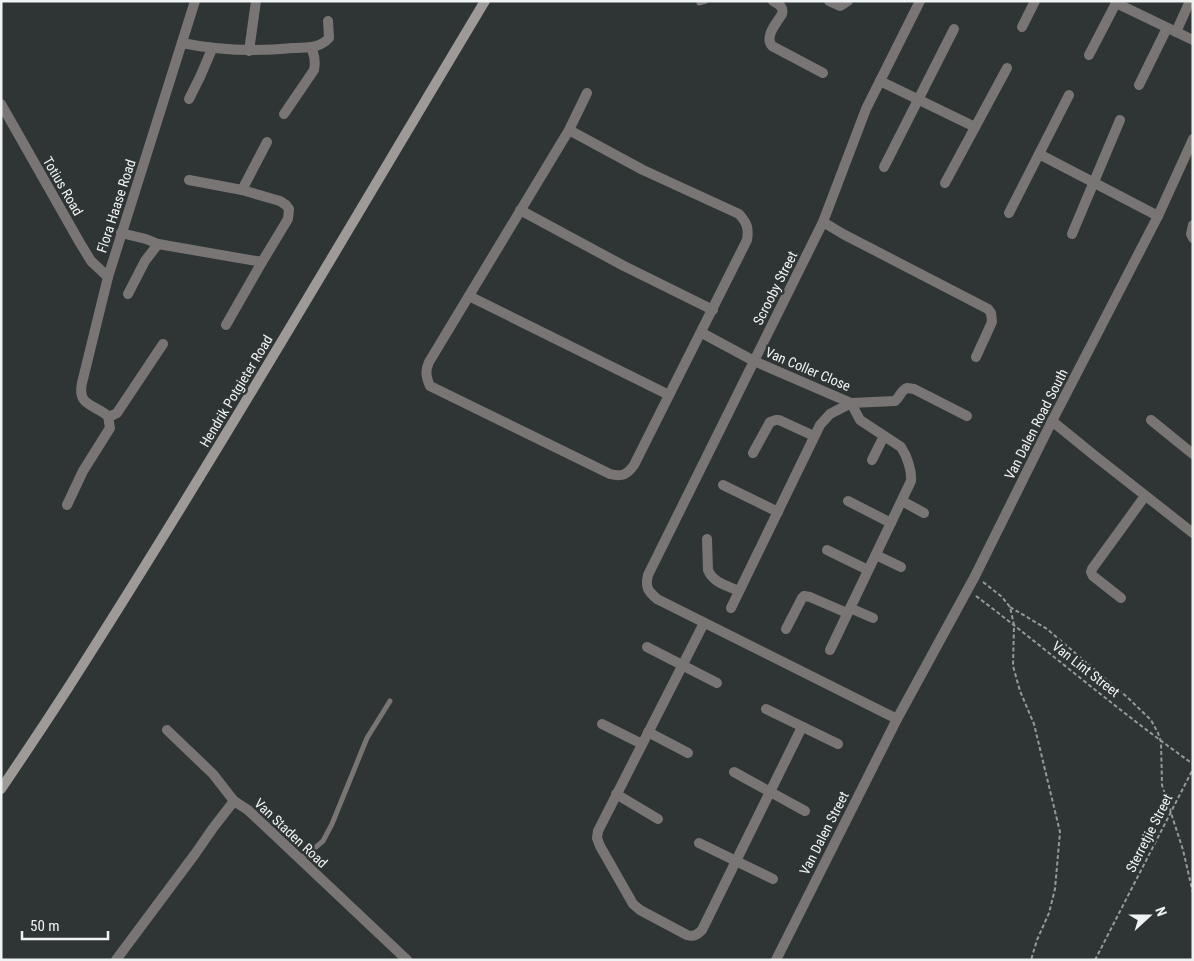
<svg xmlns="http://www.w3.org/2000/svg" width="1194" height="961" viewBox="0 0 1194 961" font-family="'Roboto Condensed',sans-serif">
  <rect width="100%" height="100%" fill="#2f3535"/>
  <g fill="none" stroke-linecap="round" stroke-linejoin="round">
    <!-- path -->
    <g stroke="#949999" stroke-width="2" stroke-dasharray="4 2.5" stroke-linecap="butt">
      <path d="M 983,582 L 1002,597 L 1010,607 L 1014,625 L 1013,666 L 1020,691 L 1034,724 L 1060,832 L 1055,889 L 1049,913 L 1037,940 L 1031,960"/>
      <path d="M 976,596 C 1049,651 1118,711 1193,764"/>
      <path d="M 1010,607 L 1047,629 L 1127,697 L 1151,720 L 1158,733 L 1161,742 L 1162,785 L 1183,850 L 1193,893"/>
      <path d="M 1095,960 L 1193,769"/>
    </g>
    <!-- lane -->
    <g stroke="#787574" stroke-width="5">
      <path d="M 699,3 L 706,1"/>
      <path d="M 300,859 L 316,847 L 323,841 L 332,824 L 367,738 L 390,701"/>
    </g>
    <!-- street -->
    <g stroke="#787574" stroke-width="10">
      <path d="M 773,1 C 778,4 784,6 782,14 C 777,23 764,36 772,46 L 823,73"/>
      <path d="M 829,1 L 840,6 L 848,1"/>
      <path d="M 1117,1 L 1116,3 L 1193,40"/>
      <path d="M 1022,27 L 1035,1"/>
      <path d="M 1176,32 L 1190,1"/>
      <path d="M 182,43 C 221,51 254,52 293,48 C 307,47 319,49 329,38 L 328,21"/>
      <path d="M 249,51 L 256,1"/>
      <path d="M 1089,55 L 1116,3"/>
      <path d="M 880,81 L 975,127"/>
      <path d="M 1139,85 L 1167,28"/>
      <path d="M 189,99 L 200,77 L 212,49"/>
      <path d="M 1,104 L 80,243 L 91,261 L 108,277"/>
      <path d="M 284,114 L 314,70 C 316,61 314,55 311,47"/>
      <path d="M 569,130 L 643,170 L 739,214 C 747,223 749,228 747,240 C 710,315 671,390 634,465 C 627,475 622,477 610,474 L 430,386 C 426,377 425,371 429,362 L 569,130 L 587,93"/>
      <path d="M 1039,154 L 1158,216"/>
      <path d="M 884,167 L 954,29"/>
      <path d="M 945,183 L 1007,68"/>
      <path d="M 242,190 L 267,142"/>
      <path d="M 520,210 L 624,266 L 713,310"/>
      <path d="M 1009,213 L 1069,95"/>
      <path d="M 823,222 L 843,234 L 988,309 L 991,313 L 992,322 L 976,357"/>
      <path d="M 1193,225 L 1191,234 L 1193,238"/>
      <path d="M 121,233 L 146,239 L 158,244 L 262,262 L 288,219 L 289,209 L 286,205 L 280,201 L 242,190 L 189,180"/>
      <path d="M 1072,234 L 1120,120"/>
      <path d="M 128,294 L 145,261 L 158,244"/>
      <path d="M 469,296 L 669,395"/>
      <path d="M 226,325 L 262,262"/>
      <path d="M 702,333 L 754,361 L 851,403"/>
      <path d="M 108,416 L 111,416 L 117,413 L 163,344"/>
      <path d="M 1151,420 L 1193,454"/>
      <path d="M 1052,421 L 1095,456 L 1193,533"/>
      <path d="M 753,453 L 770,422 L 776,420 L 779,420 L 814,436"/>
      <path d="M 872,460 L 884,436"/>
      <path d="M 723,485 L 778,512"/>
      <path d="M 848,501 L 891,523"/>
      <path d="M 902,501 L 924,513"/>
      <path d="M 67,505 L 83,471 L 110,428 L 108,416 C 94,404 77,406 82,383 L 108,277 L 195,1"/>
      <path d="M 707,539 L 708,570 C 713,583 728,586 739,591"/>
      <path d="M 827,550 L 868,570"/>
      <path d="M 876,555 L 901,567"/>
      <path d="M 1121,598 L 1093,576 L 1091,572 L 1092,569 L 1145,496"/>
      <path d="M 731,608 L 820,425 L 830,414 L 851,403 L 895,401 C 900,397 901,390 907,388 L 914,389 L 967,416"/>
      <path d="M 850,608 L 873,618"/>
      <path d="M 704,623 L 598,831 L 597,838 L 600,846 L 633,904 L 640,910 L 687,935 C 694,937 697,935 702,930 L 802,727"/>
      <path d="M 786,629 L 802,598 L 804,596 L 810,597 L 847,613"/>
      <path d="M 647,647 L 717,683"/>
      <path d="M 830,650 L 911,481 C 912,471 907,456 901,447 L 860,420 L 851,403"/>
      <path d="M 766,709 L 838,744"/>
      <path d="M 897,719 L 657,599 C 648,591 645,588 648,575 L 823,222 L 866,109 L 920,1"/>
      <path d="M 602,724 L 642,744"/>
      <path d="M 167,730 L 213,774 L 234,801"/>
      <path d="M 648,732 L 688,753"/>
      <path d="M 734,772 L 805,811"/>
      <path d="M 616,794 L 658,819"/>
      <path d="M 699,843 L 773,879"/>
      <path d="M 116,960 L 195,854 L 213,828 L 234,801 L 248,810 L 407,960"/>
      <path d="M 776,960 L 897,719 L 975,576 L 1052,421 L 1158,216 L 1193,139"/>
    </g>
    <!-- secondary -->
    <path stroke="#9e9a98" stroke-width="10" d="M 1,789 C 24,755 46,722 68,688 C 212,463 347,231 485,1"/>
  </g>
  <g text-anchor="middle" stroke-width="5" stroke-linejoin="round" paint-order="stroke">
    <!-- street labels -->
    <g font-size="14" fill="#eff3f3" stroke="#2f3535">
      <text transform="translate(63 186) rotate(60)" y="5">Totius Road</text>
      <text transform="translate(116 206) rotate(-72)" y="5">Flora Haase Road</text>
      <text transform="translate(775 288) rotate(-63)" y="5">Scrooby Street</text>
      <text transform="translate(808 369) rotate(23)" y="5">Van Coller Close</text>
      <text transform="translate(236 391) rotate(-59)" y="5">Hendrik Potgieter Road</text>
      <text transform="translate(1036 424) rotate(-63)" y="5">Van Dalen Road South</text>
      <text transform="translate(1086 669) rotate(38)" y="5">Van Lint Street</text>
      <text transform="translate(291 833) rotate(43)" y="5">Van Staden Road</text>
      <text transform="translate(824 833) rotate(-63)" y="5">Van Dalen Street</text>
      <text transform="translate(1149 833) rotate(-63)" y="5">Sterretjie Street</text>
    </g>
  </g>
  <!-- border -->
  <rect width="1194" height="961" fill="none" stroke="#eff3f3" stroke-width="5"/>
  <!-- north arrow -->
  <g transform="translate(1149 916) rotate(69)" stroke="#2f3535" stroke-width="4" paint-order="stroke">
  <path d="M0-4L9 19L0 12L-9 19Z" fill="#eff3f3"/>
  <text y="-8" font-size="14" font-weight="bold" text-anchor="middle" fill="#eff3f3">N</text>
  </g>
  <!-- scale -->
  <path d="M22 931v8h86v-8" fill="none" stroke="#eff3f3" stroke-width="2.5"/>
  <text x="30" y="931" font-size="15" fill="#eff3f3" stroke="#2f3535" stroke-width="4" paint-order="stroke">50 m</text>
</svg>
